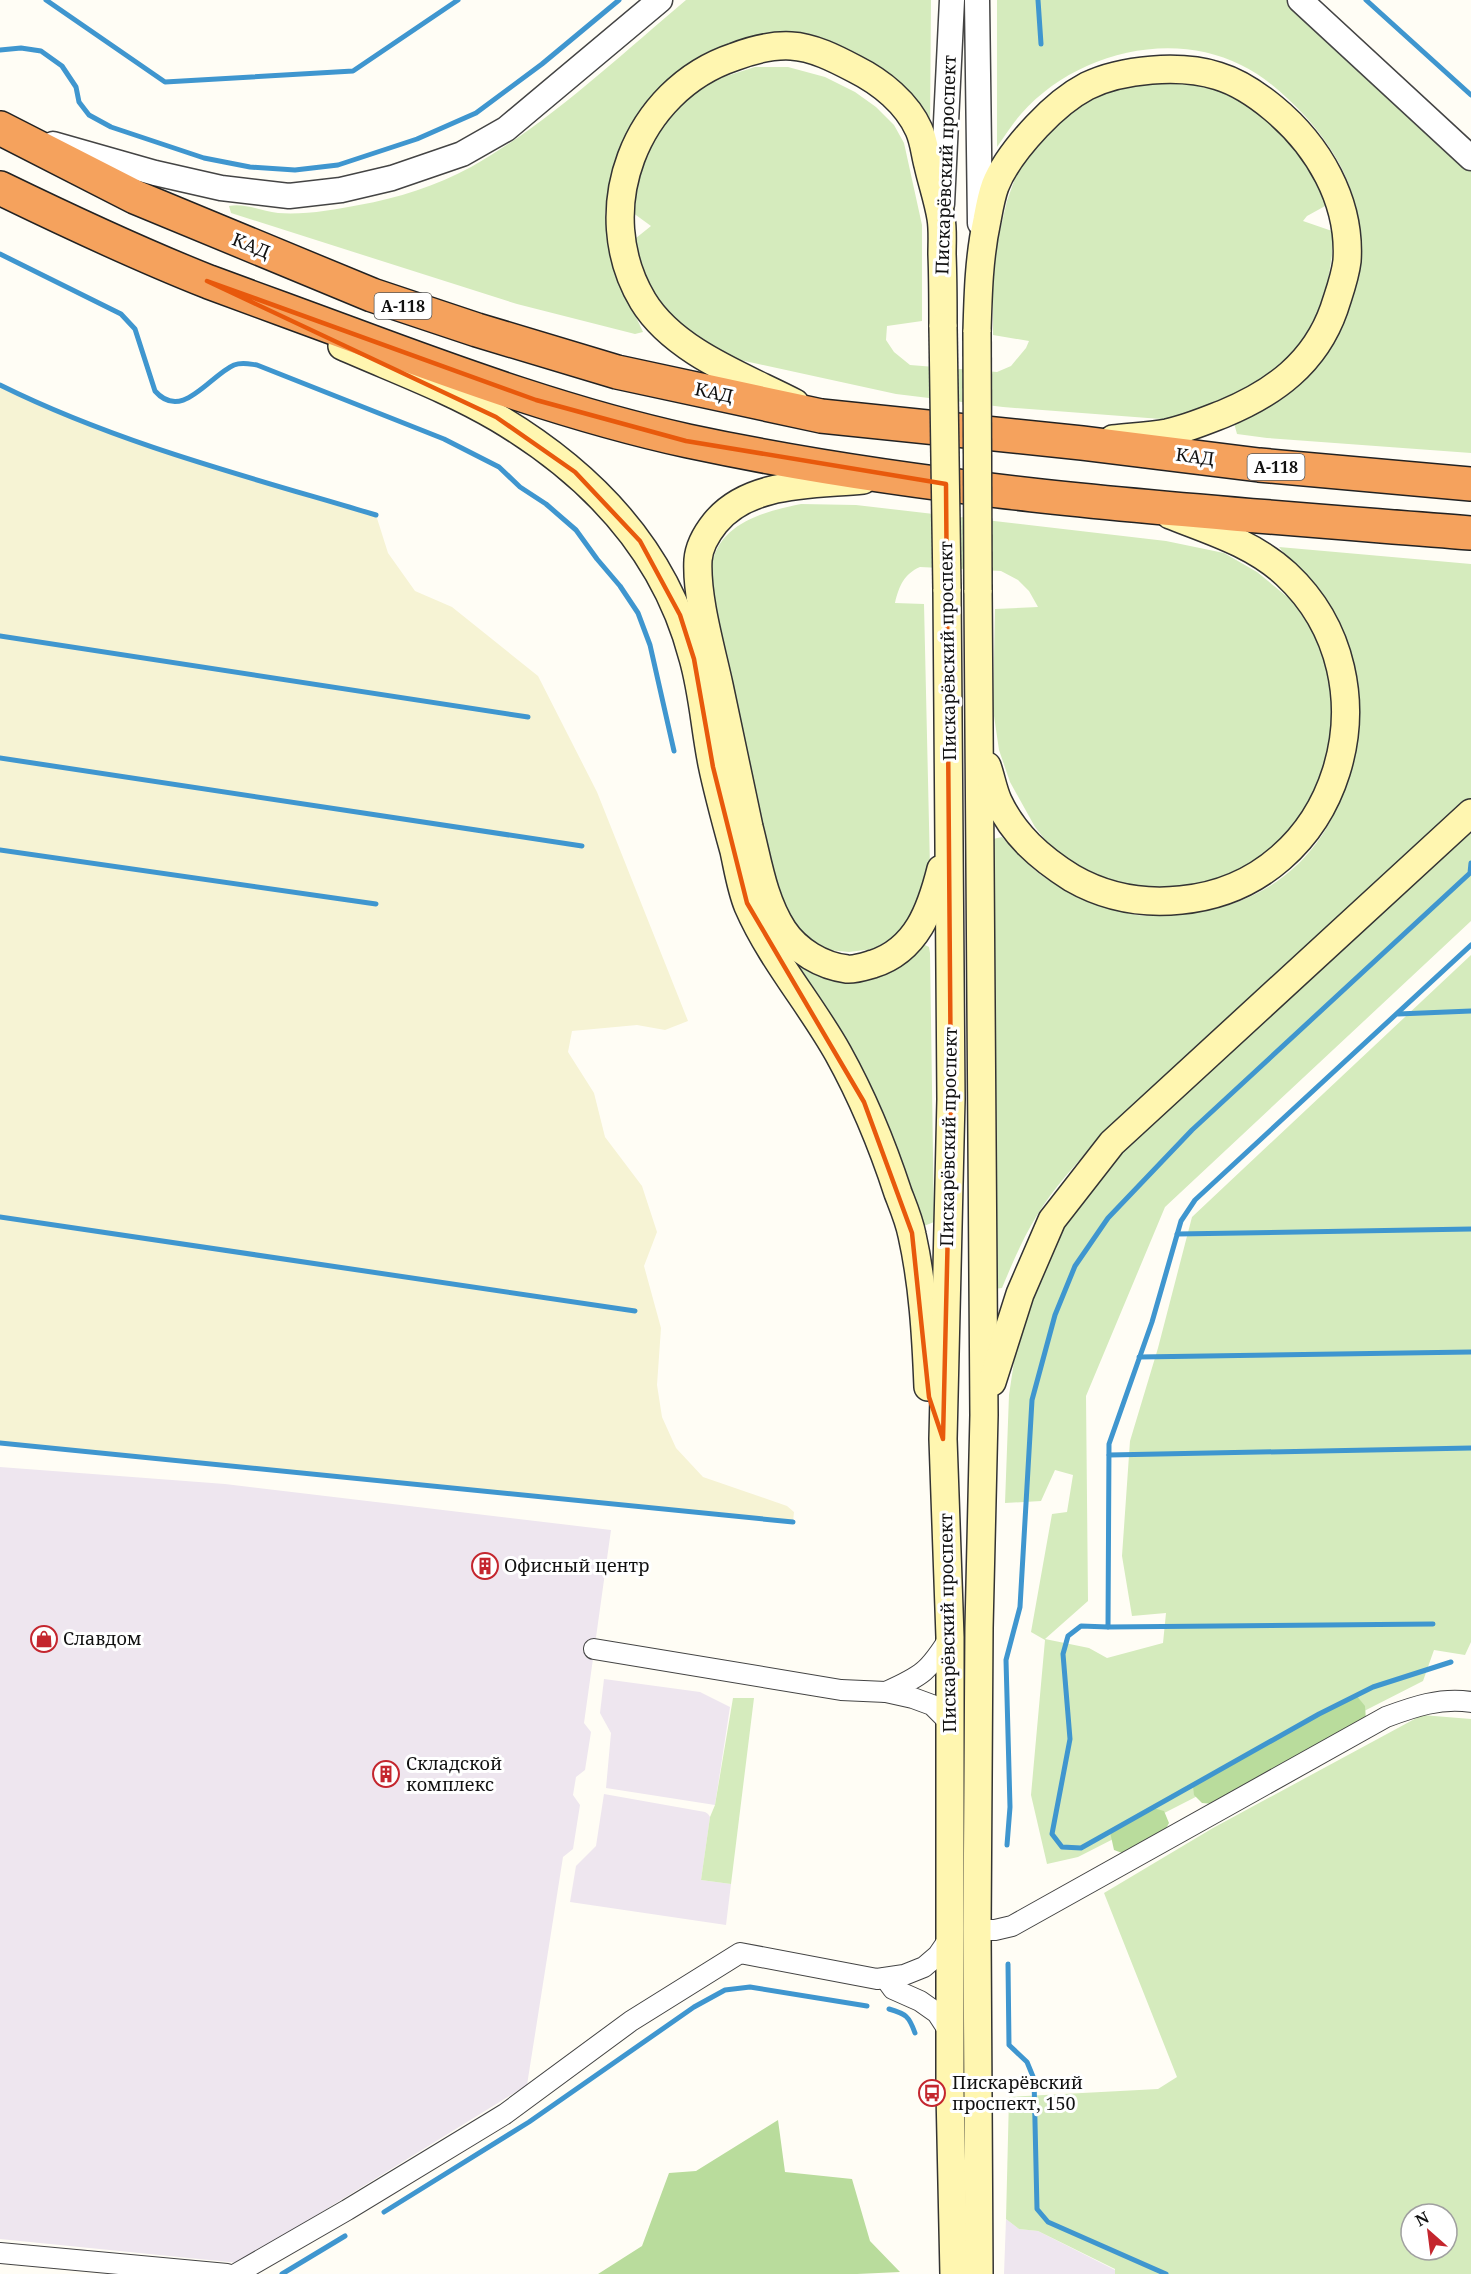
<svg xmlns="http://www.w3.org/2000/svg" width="1471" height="2274" viewBox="0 0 1471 2274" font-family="'Noto Serif',serif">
  <rect width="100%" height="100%" fill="#fffdf5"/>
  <!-- industrial -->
  <g fill="#eee6ef">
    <path d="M 0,1467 L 225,1484 L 611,1530 L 584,1723 L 591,1732 L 585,1770 L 576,1777 L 573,1795 L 580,1805 L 573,1849 L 563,1857 L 527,2085 L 239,2263 L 0,2239 Z"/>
    <path d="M 604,1679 L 700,1692 L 730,1707 L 715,1805 L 606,1788 L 611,1733 L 600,1713 Z"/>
    <path d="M 604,1794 L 705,1812 L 708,1814 L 710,1817 L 701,1880 L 731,1884 L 726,1925 L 570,1902 L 576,1866 L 596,1846 Z"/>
    <path d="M 1006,2219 L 1019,2229 L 1038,2231 L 1115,2270 L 1115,2274 L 1004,2274 Z"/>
  </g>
  <!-- farmland -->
  <path fill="#f6f3d4" d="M 0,385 L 22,396 L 143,444 L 376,515 L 388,553 L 415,591 L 452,607 L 538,676 L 597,792 L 688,1021 L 665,1030 L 637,1025 L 572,1031 L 568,1052 L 594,1093 L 605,1137 L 642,1186 L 657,1232 L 644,1266 L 661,1328 L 657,1385 L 662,1417 L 676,1448 L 703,1477 L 787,1506 L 794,1512 L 793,1522 L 0,1443 Z"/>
  <!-- green -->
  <g fill="#d5ebbd" fill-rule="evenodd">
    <path d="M 686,0 L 931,0 L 930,130 L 912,112 L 788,39 L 637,120 L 614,163 L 605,214 L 609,249 L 623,289 L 643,332 L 635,334 L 517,304 L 231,213 L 229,206 C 245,203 261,211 278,213 C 304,215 334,210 359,205 C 398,198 436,186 471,167 C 549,123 617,58 686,0 Z"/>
    <path d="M 997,0 L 1289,0 L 1471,169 L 1471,453 L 1267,438 L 1237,434 L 1234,423 C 1259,413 1278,401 1299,383 C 1314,340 1329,297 1345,255 C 1349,244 1358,227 1357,216 C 1352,178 1330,144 1305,116 C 1287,97 1266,77 1241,65 C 1169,29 1074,54 1021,114 C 1012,124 1005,136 997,147 Z"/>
    <path d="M 755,67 L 788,67 L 825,77 L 855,92 L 876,107 L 894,125 L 904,143 L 922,225 L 922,321 L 887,326 L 886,340 L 894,352 L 910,365 L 997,372 L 1011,366 L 1026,348 L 1029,341 L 993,335 L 993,260 L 1007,201 L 1019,167 L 1040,135 L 1091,94 L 1145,80 L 1190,82 L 1231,92 L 1276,123 L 1308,160 L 1327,205 L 1307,216 L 1303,221 L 1332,231 L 1332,255 L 1327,287 L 1315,323 L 1299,350 L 1277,375 L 1194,417 L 1161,419 L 1003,407 L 896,394 L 740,360 L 708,347 L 659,308 L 631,246 L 636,238 L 651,226 L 629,210 L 631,192 L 656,130 L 678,105 L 714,80 Z"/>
    <path d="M 801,504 L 856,505 L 1166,541 L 1224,553 L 1257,572 L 1296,604 L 1311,626 L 1324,652 L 1337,728 L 1321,793 L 1274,846 L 1240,870 L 1210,883 L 1170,889 L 1130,885 L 1095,875 L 1054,851 L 1035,827 L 1010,782 L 999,750 L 993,709 L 995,609 L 1038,607 L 1029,591 L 1018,580 L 1001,571 L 920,567 C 904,574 899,586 895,603 L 924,604 L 930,868 L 912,916 L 892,938 L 873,949 L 849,952 L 828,950 L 811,942 L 790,920 L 773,884 L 712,601 C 712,591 710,579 711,568 C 718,523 763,512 801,504 Z"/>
    <path d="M 1279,547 L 1471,564 L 1471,798 L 1101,1136 C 1078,1162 1054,1187 1036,1217 C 1022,1240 1012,1264 1002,1288 L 993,1289 L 993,839 L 1002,837 C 1014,850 1027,864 1041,875 C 1068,894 1104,909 1137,915 C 1151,917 1167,915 1182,914 C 1270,907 1333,851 1351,764 C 1357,732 1360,693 1351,661 C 1338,616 1307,583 1279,547 Z"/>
    <path d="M 1471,833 L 1471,921 L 1165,1207 L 1086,1396 L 1088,1601 L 1045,1639 L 1089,1648 L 1107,1658 L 1163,1643 L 1166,1613 L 1132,1616 L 1122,1556 L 1130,1441 L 1158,1348 L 1192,1217 L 1471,955 L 1471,1642 L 1465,1655 L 1434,1650 L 1423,1681 L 1078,1857 L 1047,1864 L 1031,1795 L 1045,1640 L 1031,1632 L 1052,1514 L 1067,1512 L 1073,1475 L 1055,1470 L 1041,1501 L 1005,1503 L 1009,1395 L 1019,1328 L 1055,1236 L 1115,1155 Z"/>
    <path d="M 921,943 L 929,947 L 930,953 L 934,1222 L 924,1226 L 792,964 L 795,960 L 811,969 Z"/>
    <path d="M 733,1698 L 754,1698 L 731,1884 L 701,1880 L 710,1817 L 715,1805 Z"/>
    <path d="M 1422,1715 L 1471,1719 L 1471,2274 L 1115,2274 L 1115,2269 L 1038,2231 L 1019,2229 L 1006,2219 L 1009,2097 L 1158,2089 L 1177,2077 L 1104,1893 L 1213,1828 ZM 1411,2214 L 1447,2214 L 1447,2250 L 1411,2250 Z"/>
  </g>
  <!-- forest -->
  <g fill="#b9dc9c">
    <path d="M 1356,1695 L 1365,1706 L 1366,1720 L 1214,1804 L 1202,1803 L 1194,1795 L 1193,1786 Z"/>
    <path d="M 1153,1808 L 1164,1811 L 1169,1823 L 1163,1834 L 1125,1854 L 1114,1850 L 1110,1832 Z"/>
    <path d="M 778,2120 L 785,2172 L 852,2179 L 870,2241 L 900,2272 L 857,2274 L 598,2274 L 642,2246 L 669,2173 L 696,2171 Z"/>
  </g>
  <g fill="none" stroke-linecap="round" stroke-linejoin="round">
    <!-- stream -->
    <g stroke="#3f96cf" stroke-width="5">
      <path d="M 46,0 L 165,82 L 353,71 L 458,0"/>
      <path d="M 1038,0 L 1041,44"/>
      <path d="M 1366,0 L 1471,95"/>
      <path d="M 0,50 L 21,48 L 41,51 L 62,66 L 76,87 L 79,102 L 89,115 L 111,127 L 204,158 L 250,167 L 295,170 L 338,165 L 417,139 L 476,113 L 542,64 L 619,0"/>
      <path d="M 0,254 L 121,314 L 135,329 L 155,391 C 182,422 209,376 234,365 C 242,362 249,364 257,365 L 444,439 L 499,467 L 520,487 L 546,504 L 576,530 L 597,559 L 620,586 L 638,613 L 650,645 L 674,751"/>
      <path d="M 0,385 C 119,444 249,477 376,515"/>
      <path d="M 0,636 L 528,717"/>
      <path d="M 0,758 L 582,846"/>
      <path d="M 0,850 L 376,904"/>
      <path d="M 1398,1014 L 1471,1011"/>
      <path d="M 0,1217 L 635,1311"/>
      <path d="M 1177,1234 L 1471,1229"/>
      <path d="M 1139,1357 L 1471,1352"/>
      <path d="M 0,1443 L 793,1522"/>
      <path d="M 1109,1455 L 1471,1448"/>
      <path d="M 1108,1627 L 1433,1624"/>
      <path d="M 1451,1662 L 1373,1687 L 1319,1714 L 1081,1848 L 1062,1847 L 1052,1834 L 1070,1739 L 1063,1654 L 1068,1636 L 1081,1626 L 1108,1627 L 1109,1444 L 1152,1322 L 1181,1221 L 1195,1200 L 1471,945"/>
      <path d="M 1007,1845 L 1010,1807 L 1006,1660 L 1020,1607 L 1032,1400 L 1055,1315 L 1075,1266 L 1108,1218 L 1192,1130 L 1470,873 L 1471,863"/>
      <path d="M 1008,1964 L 1009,2045 L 1027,2062 L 1034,2079 L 1037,2209 L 1048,2222 L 1166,2274"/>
      <path d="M 889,2009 C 906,2014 909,2016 915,2033"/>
      <path d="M 384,2212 L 529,2122 L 694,2007 L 725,1990 L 750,1987 L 867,2006"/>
      <path d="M 282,2274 L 345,2236"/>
    </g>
    <defs>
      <g id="minor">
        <path d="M 594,1649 L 841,1690 L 886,1692 L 913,1698 L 932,1705 L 950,1723"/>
        <path d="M 886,1692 C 922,1676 929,1671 950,1637"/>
        <path d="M 977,1930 L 995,1930 L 1012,1926 L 1386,1717 C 1413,1707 1441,1697 1471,1702"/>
        <path d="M 885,1978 L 893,1989 L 920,2001 L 937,2013 L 950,2033"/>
        <path d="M 0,2253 L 227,2274"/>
        <path d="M 236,2274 L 347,2210 L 505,2114 L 631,2021 L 740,1953 L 877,1979 L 904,1975 L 924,1967 L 938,1955 L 949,1939"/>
      </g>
      <g id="tertiary">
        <path d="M 977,0 L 980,223"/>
        <path d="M 1300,0 L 1471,158"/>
        <path d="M 53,144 L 155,173 L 221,188 L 289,196 L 341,190 L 392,178 L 462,154 L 506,129 L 660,0"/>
        <path d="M 942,204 L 952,0"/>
      </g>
      <g id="secondary">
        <path d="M 977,332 C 978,294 979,257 987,220 C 989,209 991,197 995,186 C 1004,163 1021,143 1037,126 C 1052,110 1068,96 1087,86 C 1122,69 1180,64 1218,76 C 1238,82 1256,94 1273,108 C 1318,145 1351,201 1347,261 C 1345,278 1339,293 1334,309 C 1315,363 1274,393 1223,414 C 1205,421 1186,429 1167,433 C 1150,436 1131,437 1113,439"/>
        <path d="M 342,346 C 394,369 449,389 498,418 C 592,474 665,550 693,658 C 703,693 705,729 712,764 C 718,793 726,822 734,851 C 738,869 741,889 748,906 C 771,959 810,1003 838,1053 C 863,1098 882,1144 898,1193 C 903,1206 909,1220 912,1235 C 923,1284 926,1336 928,1387"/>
        <path d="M 795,403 C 745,377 674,352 643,301 C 589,211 635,90 734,57 C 752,50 772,45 791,46 C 813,47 836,59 855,69 C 881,82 907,103 919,130 C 924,141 925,154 928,165 C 932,183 938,200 941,218 C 943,230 942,243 942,254 C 943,278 943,303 943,327"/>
        <path d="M 863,480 C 814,485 749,481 715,523 C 707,533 699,547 698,560 C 696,597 711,648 719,685 C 729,732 739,780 749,827 C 758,862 763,899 783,930 C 797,951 822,966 847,969 C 854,970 866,966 873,964 C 917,950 931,909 941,869"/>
        <path d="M 947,589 L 951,1099 L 943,1439 L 950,1637 L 950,2092 L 954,2274"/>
        <path d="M 978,590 L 984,1415 L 979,1628 L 977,1930 L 979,2274"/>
        <path d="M 987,766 C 991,777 993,790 998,801 C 1014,835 1040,858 1072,878 C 1105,897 1143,904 1181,900 C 1340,885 1401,681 1286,574 C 1254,544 1211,531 1170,515"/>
        <path d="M 992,1382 L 1020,1294 L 1052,1220 L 1112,1143 L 1471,813"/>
      </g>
      <g id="motorway">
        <path d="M 0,128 L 135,197 L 372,295 L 477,330 L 617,372 L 821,416 L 1082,443 L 1259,465 L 1471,484"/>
        <path d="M 0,188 C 68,221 138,254 209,282 C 257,300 305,317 353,335 C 463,376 574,416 688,441 C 945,496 1210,512 1471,533"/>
      </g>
    </defs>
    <!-- minor casing -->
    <use href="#minor" stroke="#444" stroke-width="22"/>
    <!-- tertiary casing -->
    <use href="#tertiary" stroke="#444" stroke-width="27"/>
    <!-- secondary casing -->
    <use href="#secondary" stroke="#333" stroke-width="30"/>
    <!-- motorway casing -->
    <use href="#motorway" stroke="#222" stroke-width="36"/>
    <!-- minor -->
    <use href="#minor" stroke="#fff" stroke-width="20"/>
    <!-- tertiary -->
    <use href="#tertiary" stroke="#fff" stroke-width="24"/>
    <!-- secondary -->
    <use href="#secondary" stroke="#fff6b0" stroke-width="27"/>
    <!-- motorway -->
    <use href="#motorway" stroke="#f5a25d" stroke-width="33"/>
    <defs>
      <g id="secondary-bridge">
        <path d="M 943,327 L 947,589"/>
        <path d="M 977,332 L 978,590"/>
      </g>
    </defs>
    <!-- secondary-bridge casing -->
    <use href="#secondary-bridge" stroke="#333" stroke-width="30" stroke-linecap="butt"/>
    <!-- secondary-bridge -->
    <use href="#secondary-bridge" stroke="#fff6b0" stroke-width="27"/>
  </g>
  <!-- marked area -->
  <path fill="none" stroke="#e8590c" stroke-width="4.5" stroke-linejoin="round" d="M 207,281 L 536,400 L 686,441 L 946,484 L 951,1099 L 943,1439 L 929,1397 L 912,1233 L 864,1102 L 747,903 L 713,767 L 694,659 L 680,615 L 640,541 L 575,472 L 496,417 Z"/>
  <!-- icons -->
  <defs>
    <symbol id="building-ring" viewBox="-11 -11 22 22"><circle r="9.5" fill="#fff" stroke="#c4262e" stroke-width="1.5"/><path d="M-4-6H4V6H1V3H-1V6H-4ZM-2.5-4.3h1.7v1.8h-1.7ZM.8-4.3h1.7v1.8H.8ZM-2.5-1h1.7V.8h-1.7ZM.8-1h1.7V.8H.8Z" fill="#c4262e"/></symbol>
    <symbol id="shop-ring" viewBox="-11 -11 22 22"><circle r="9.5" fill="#fff" stroke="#c4262e" stroke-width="1.5"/><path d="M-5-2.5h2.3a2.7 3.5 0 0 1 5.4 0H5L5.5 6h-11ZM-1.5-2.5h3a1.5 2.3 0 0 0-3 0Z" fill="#c4262e"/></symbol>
    <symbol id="bus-ring" viewBox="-11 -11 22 22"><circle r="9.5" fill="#fff" stroke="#c4262e" stroke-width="1.5"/><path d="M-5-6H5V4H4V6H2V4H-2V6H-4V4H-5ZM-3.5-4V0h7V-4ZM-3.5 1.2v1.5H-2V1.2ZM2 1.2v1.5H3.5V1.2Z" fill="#c4262e"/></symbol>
  </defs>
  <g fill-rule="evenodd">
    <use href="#building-ring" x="470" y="1551" width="30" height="30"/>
    <use href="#shop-ring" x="29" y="1624" width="30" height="30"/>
    <use href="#building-ring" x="371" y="1759" width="30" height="30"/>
    <use href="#bus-ring" x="917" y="2078" width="30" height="30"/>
  </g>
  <g text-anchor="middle" stroke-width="6" stroke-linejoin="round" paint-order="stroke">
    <!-- shield labels -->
    <g fill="#fff" stroke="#585858" stroke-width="1.5">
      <rect x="374.5" y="293" width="57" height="26" rx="4.5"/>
      <rect x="1247.5" y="454" width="57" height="26" rx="4.5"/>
    </g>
    <g font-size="16" font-weight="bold" fill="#111">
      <text x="403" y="312">А-118</text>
      <text x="1276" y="473">А-118</text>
    </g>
    <!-- street labels -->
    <g font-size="18" fill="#111" stroke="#fff">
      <text transform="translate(946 165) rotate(-88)" y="6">Пискарёвский проспект</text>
      <text transform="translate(251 246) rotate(22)" y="6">КАД</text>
      <text transform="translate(714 393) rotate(12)" y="6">КАД</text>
      <text transform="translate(1195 457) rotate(7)" y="6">КАД</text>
      <text transform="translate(948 651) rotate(-91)" y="6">Пискарёвский проспект</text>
      <text transform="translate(949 1137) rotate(-89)" y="6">Пискарёвский проспект</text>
      <text transform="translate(948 1623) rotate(-91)" y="6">Пискарёвский проспект</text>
    </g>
    <!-- poi labels -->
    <g font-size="18" fill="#111" stroke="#fff" text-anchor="start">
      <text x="504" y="1572">Офисный центр</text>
      <text x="63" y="1645">Славдом</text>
      <text x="406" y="1770">Складской<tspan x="406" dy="21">комплекс</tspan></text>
      <text x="952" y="2089">Пискарёвский<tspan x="952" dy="21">проспект, 150</tspan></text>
    </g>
  </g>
  <!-- north arrow -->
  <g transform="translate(1429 2232) rotate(332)"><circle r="28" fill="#ffffff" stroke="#a0a0a0" stroke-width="1.5"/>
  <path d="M0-4.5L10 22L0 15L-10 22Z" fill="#c4262e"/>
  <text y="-9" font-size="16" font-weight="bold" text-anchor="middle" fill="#111111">N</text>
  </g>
</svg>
